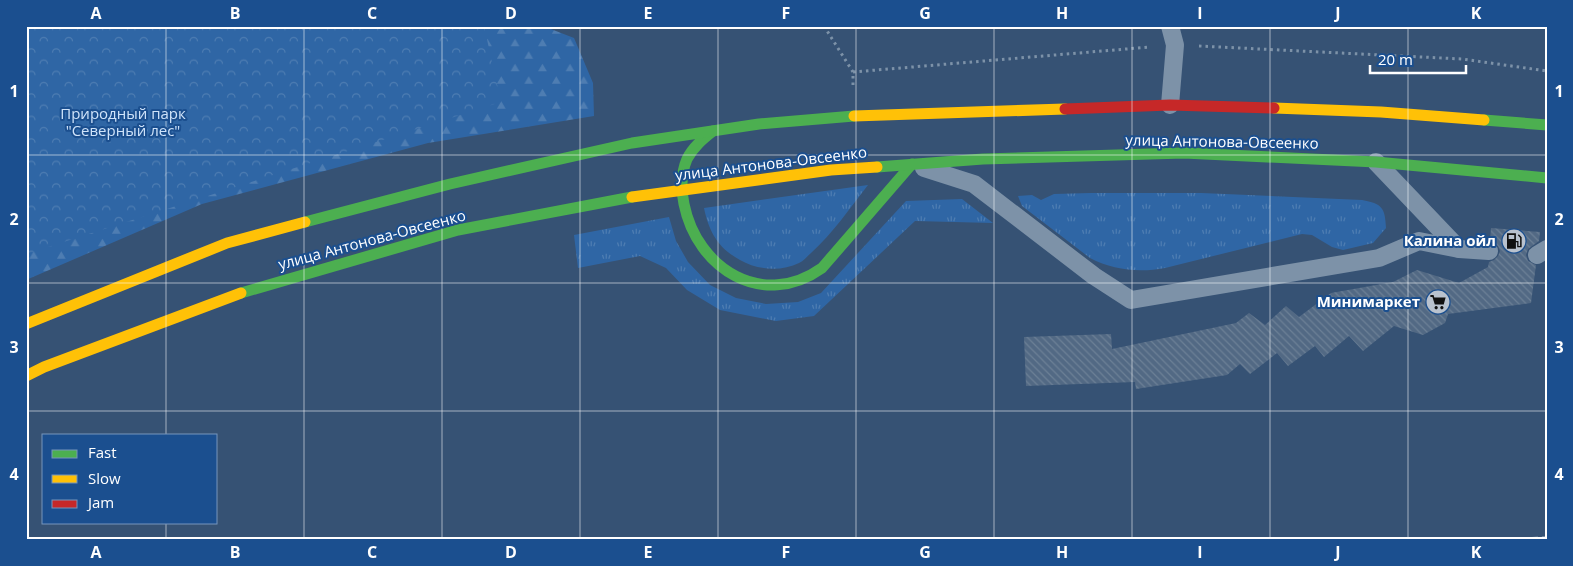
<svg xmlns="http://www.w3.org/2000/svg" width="1573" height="566" viewBox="0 0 1573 566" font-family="'Open Sans',sans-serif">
  <defs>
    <pattern id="grass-tufts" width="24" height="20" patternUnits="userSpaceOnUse" patternTransform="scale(1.25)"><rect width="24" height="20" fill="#2f66a5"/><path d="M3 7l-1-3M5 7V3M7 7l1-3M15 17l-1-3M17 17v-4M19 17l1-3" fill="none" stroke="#4e7db2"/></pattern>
    <pattern id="forest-firs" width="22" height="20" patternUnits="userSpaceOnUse" patternTransform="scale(1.25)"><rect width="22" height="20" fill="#2f66a5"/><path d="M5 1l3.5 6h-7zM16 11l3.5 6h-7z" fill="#4e7db2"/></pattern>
    <pattern id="park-crowns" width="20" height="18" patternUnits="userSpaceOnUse" patternTransform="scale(1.25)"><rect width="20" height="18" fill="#2f66a5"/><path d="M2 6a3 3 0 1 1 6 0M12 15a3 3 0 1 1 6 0" fill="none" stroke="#4e7db2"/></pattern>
    <pattern id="building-back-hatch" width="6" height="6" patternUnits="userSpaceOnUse" patternTransform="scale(1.25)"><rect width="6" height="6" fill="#526984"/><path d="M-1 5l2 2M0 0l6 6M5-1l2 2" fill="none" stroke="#6c8096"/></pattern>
  </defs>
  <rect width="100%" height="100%" fill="#365274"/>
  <!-- grass -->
  <g fill="url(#grass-tufts)">
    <path d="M 868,185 C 850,208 833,233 811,253 C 807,256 804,261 799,263 C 781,272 757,270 740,260 C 718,248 709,232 704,208 Z"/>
    <path d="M 1091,193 L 1201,193 L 1362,200 C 1382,204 1385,207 1386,228 L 1373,243 L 1343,250 L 1332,247 L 1312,235 L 1302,234 L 1165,268 C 1139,273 1113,270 1090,258 L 1022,206 L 1018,196 L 1032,195 L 1041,200 L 1054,194 Z"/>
    <path d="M 962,199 L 993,223 L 915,221 L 814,316 L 776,321 L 720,310 L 687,290 L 666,268 L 640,256 L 578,268 L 574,235 L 669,217 L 676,241 L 688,262 L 710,285 L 736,298 L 766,304 L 798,302 L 821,293 L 906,201 Z"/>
  </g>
  <!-- forest -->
  <path fill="url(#forest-firs)" d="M 26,26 L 543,26 L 574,38 L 593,83 L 594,116 L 428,143 L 202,204 L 26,280 Z"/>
  <!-- park -->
  <path fill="url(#park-crowns)" d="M 26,26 L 484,26 L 501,102 L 26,254 Z"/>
  <!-- building -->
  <path fill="url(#building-back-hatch)" d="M 1491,228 L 1540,232 L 1539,241 L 1528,249 L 1526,255 L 1528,261 L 1536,265 L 1531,303 L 1448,314 L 1445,323 L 1423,335 L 1394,326 L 1363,351 L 1349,336 L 1324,357 L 1315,346 L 1288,366 L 1277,353 L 1250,374 L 1240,364 L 1227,375 L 1136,389 L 1135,382 L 1026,386 L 1024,337 L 1111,334 L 1112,349 L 1236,323 L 1249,313 L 1265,325 L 1286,306 L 1299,317 L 1331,293 L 1393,282 L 1417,270 L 1459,283 L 1488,267 L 1489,262 L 1494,260 L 1498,256 L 1500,251 L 1498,246 L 1490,240 Z"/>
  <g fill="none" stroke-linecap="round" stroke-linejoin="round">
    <!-- path -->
    <g stroke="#7d92a8" stroke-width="3" stroke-dasharray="2.5 4" stroke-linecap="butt">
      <path d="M 824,26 L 853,72 L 853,87"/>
      <path d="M 1199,46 L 1462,59 L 1547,71"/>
      <path d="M 853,72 L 1150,47"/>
    </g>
    <!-- lane -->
    <g stroke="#7d92a8" stroke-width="18">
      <path d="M 1170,26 L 1175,45 L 1170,105"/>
      <path d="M 1376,162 L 1459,249"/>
      <path d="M 924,168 L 974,184 L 1094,276 L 1131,300 L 1379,258 L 1419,241 L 1459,249 L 1489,251"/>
      <path d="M 1537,255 L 1547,249"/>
    </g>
    <!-- fast -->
    <g stroke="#4caf50" stroke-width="11">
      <path d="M 1484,120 L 1547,125"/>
      <path d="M 713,131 C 703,139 693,147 687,159 C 681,173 681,189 684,204 C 697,269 763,310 822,268 L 912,164"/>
      <path d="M 877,167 L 983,159 L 1184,153 L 1376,162 L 1547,178"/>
      <path d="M 305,222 L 450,184 L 632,143 L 759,124 L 854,116"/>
      <path d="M 241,293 L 458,230 L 632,197"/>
    </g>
    <!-- slow -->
    <g stroke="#ffc107" stroke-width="11">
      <path d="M 1274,108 L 1381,112 L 1484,120"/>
      <path d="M 854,116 L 1065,109"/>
      <path d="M 632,197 L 831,170 L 877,167"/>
      <path d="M 26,324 L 227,243 L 305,222"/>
      <path d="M 26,376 L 44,367 L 241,293"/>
    </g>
    <!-- jam -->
    <path stroke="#c62828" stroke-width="11" d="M 1065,109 L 1170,105 L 1274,108"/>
    <!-- rail -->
    <path stroke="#7e92a7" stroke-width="4" stroke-dasharray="9 4" stroke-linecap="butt" d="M 1516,540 L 1547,538"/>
  </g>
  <!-- grid -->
  <path fill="none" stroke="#fff" stroke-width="1" stroke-opacity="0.55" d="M 166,26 L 166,435M 304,26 L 304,540M 442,26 L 442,540M 580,26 L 580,540M 718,26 L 718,540M 856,26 L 856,540M 994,26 L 994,540M 1132,26 L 1132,540M 1270,26 L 1270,540M 1408,26 L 1408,540M 26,155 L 1547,155M 26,283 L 1547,283M 26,411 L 1547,411M 166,522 L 166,540"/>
  <!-- icons -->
  <defs>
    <symbol id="fuel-disc" viewBox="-11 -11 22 22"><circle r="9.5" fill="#b9c2ce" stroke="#1b4f8f"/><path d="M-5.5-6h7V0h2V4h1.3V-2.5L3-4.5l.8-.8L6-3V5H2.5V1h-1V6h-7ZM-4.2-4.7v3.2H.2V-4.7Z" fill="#111"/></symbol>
    <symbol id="supermarket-disc" viewBox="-11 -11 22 22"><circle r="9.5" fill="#b9c2ce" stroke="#1b4f8f"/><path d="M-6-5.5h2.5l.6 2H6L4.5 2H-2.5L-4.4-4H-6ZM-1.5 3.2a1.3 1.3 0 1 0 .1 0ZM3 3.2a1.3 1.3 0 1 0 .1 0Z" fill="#111"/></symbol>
  </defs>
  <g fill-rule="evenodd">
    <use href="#fuel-disc" x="1500" y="227" width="28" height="28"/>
    <use href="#supermarket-disc" x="1424" y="288" width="28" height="28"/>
  </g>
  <g text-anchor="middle" stroke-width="4" stroke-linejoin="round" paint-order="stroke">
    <!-- park labels -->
    <g font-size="15" fill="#cfe3fa" stroke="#1b4f8f">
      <text x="123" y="119">Природный парк<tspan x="123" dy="17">"Северный лес"</tspan></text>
    </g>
    <!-- street labels -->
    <g font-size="15" fill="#fff" stroke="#1b4f8f">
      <text transform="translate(1222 142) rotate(1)" y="5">улица Антонова-Овсеенко</text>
      <text transform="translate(771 164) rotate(-7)" y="5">улица Антонова-Овсеенко</text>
      <text transform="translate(372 240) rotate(-15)" y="5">улица Антонова-Овсеенко</text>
    </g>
    <!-- poi labels -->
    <g font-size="15" font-weight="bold" fill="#fff" stroke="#1b4f8f" text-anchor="end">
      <text x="1496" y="246">Калина ойл</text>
      <text x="1420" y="307">Минимаркет</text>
    </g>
  </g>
  <!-- border -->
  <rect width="1573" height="566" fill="none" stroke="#1b4f8f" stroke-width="55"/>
  <!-- legend -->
  <rect x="42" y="434" width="175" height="90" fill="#1b4f8f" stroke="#7695bc"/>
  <rect x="52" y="450" width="25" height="8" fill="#4caf50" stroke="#7695bc"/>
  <text x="88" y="458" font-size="15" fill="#ffffff">Fast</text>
  <rect x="52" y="475" width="25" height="8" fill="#ffc107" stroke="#7695bc"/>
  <text x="88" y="484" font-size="15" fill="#ffffff">Slow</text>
  <rect x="52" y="500" width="25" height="8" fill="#c62828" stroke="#7695bc"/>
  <text x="88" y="508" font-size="15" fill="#ffffff">Jam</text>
  <!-- scale -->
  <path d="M1370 65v8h96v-8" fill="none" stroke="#ffffff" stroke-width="2.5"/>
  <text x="1378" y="65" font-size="15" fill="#ffffff" stroke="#1b4f8f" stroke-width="4" paint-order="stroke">20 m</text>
  <rect x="28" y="28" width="1518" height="510" fill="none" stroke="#fff" stroke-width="2"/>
  <g font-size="16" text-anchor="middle" font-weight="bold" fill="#fff">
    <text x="96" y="19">A</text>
    <text x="235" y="19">B</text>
    <text x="372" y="19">C</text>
    <text x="511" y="19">D</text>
    <text x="648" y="19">E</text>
    <text x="786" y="19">F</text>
    <text x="925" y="19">G</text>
    <text x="1062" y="19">H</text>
    <text x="1200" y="19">I</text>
    <text x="1338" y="19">J</text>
    <text x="1476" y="19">K</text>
    <text x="14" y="97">1</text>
    <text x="1559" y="97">1</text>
    <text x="14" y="225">2</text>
    <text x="1559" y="225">2</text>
    <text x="14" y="353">3</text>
    <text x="1559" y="353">3</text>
    <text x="14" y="480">4</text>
    <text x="1559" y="480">4</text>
    <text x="96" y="558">A</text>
    <text x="235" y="558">B</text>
    <text x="372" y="558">C</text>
    <text x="511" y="558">D</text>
    <text x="648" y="558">E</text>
    <text x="786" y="558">F</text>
    <text x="925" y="558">G</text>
    <text x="1062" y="558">H</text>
    <text x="1200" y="558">I</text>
    <text x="1338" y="558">J</text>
    <text x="1476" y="558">K</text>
  </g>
</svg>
